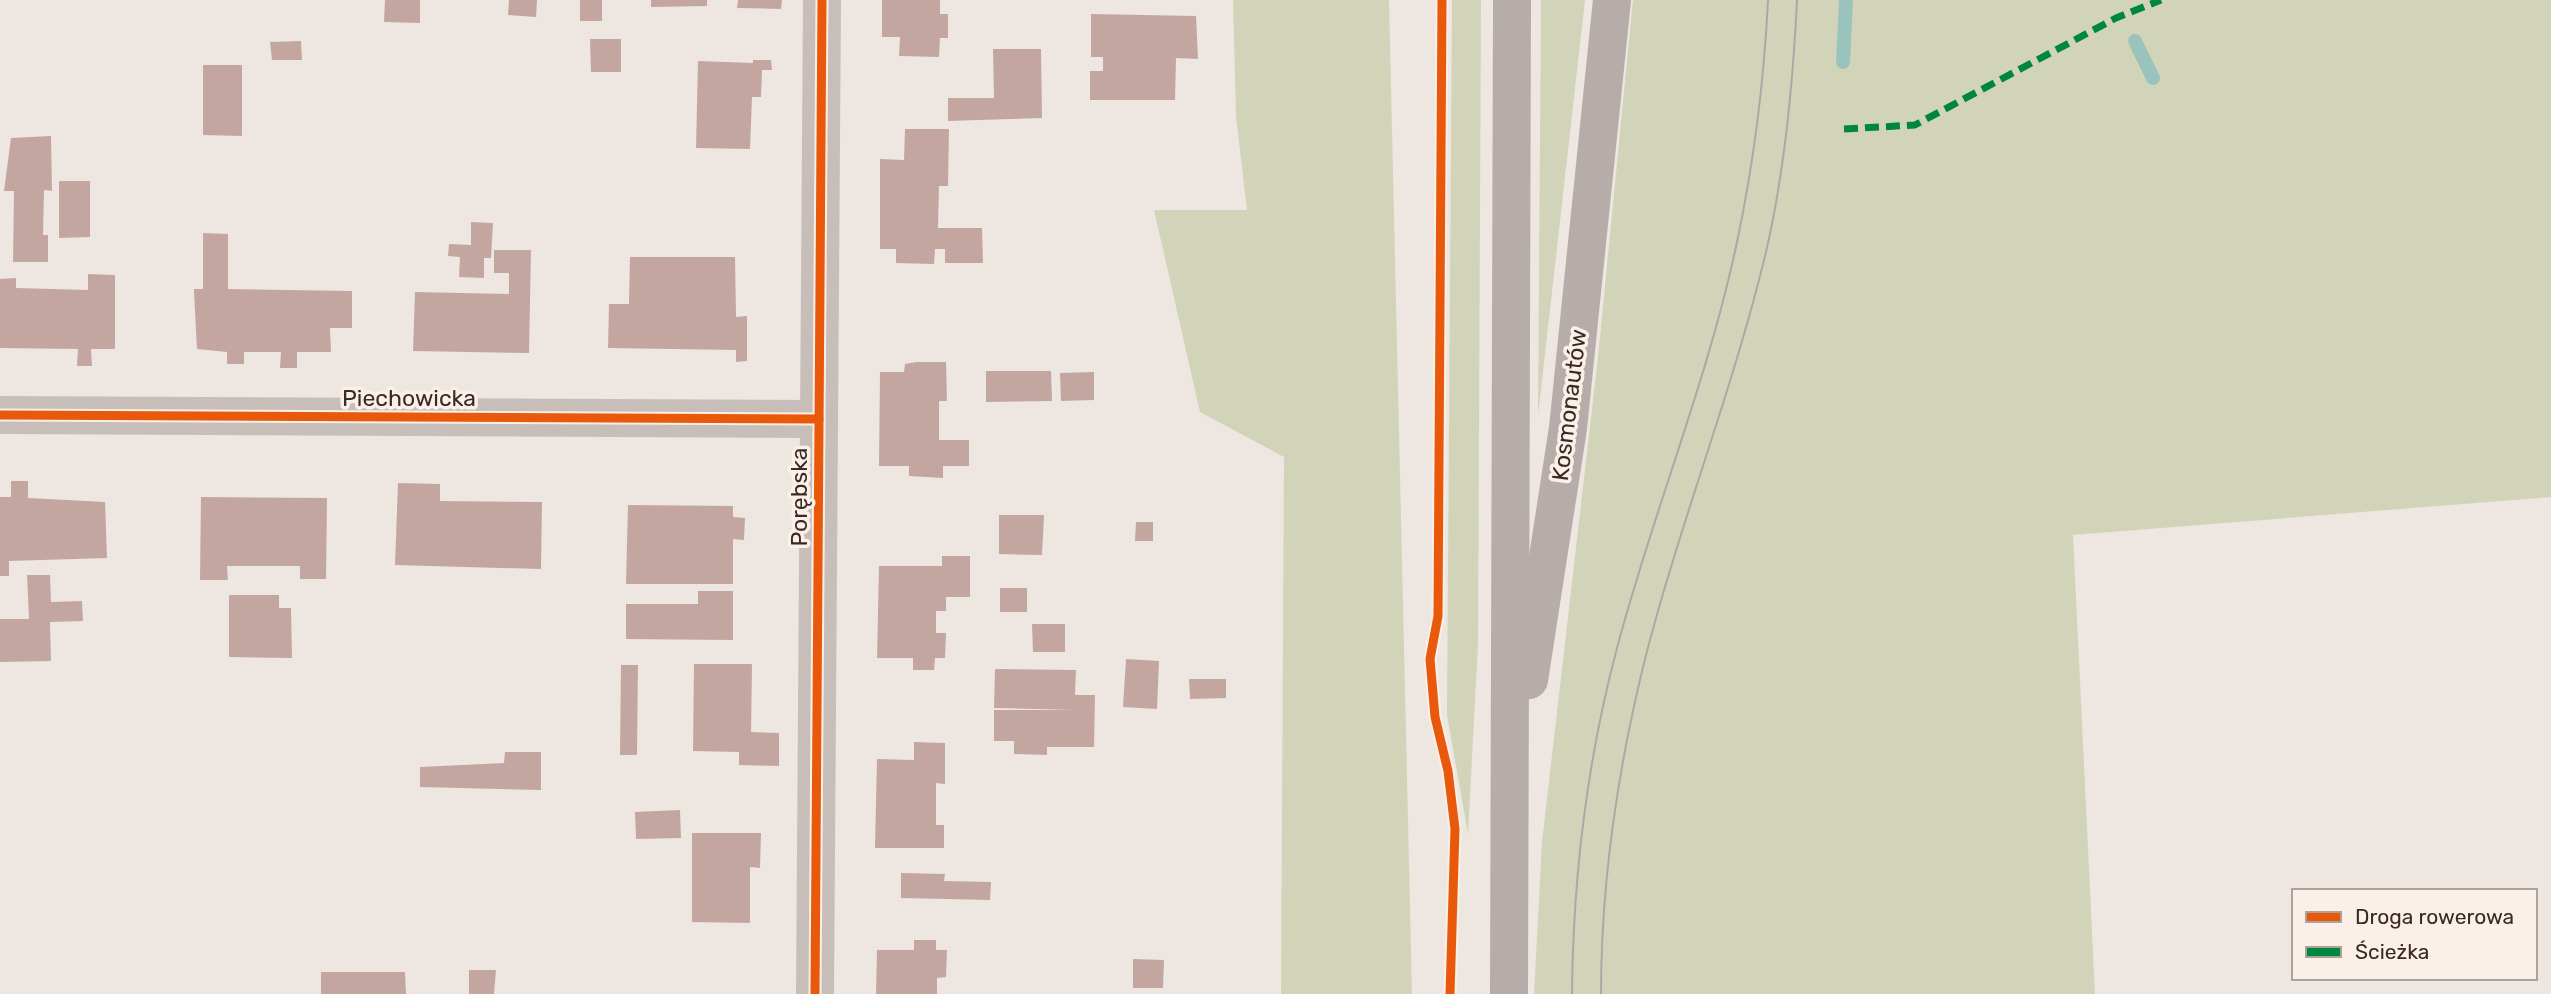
<svg xmlns="http://www.w3.org/2000/svg" width="2551" height="994" viewBox="0 0 2551 994" font-family="Rubik,sans-serif">
  <rect width="100%" height="100%" fill="#eee6e1"/>
  <!-- green -->
  <g fill="#d2d4b9">
    <path d="M 1233,0 L 1389,0 L 1412,994 L 1281,994 L 1284,457 L 1200,412 L 1154,210 L 1247,210 L 1236,116 Z"/>
    <path d="M 1452,0 L 1481,0 L 1478,644 L 1468,834 L 1447,715 Z"/>
    <path d="M 1541,0 L 1585,0 L 1538,416 Z"/>
    <path d="M 1633,0 L 2551,0 L 2551,497 L 2073,535 L 2095,994 L 1534,994 L 1542,842 L 1598,357 Z"/>
  </g>
  <g fill="none" stroke-linecap="round" stroke-linejoin="round">
    <!-- stream -->
    <g stroke="#9bc3bd" stroke-width="14">
      <path d="M 2135,41 L 2153,78"/>
      <path d="M 1843,62 L 1846,0"/>
    </g>
  </g>
  <!-- building -->
  <g fill="#c4a6a1">
    <path d="M 385,0 L 420,0 L 420,23 L 384,22 Z"/>
    <path d="M 509,0 L 537,0 L 536,17 L 508,15 Z"/>
    <rect x="580" y="0" width="22" height="21"/>
    <path d="M 651,0 L 707,0 L 707,6 L 651,7 Z"/>
    <path d="M 738,0 L 782,0 L 781,9 L 737,8 Z"/>
    <path d="M 882,0 L 940,0 L 940,14 L 948,14 L 948,38 L 940,38 L 939,57 L 899,56 L 900,37 L 882,37 Z"/>
    <path d="M 1091,14 L 1196,16 L 1198,59 L 1176,58 L 1175,100 L 1090,100 L 1090,71 L 1103,71 L 1103,57 L 1091,57 Z"/>
    <path d="M 590,39 L 621,39 L 621,72 L 591,72 Z"/>
    <path d="M 301,41 L 302,60 L 272,60 L 270,42 Z"/>
    <path d="M 993,49 L 1041,49 L 1042,118 L 948,121 L 948,98 L 994,98 Z"/>
    <path d="M 753,60 L 771,60 L 772,70 L 762,70 L 761,97 L 752,97 L 750,149 L 696,148 L 698,61 L 753,63 Z"/>
    <path d="M 203,65 L 242,65 L 242,136 L 203,135 Z"/>
    <path d="M 905,129 L 949,129 L 948,186 L 939,186 L 938,228 L 982,228 L 983,263 L 945,263 L 945,249 L 935,249 L 934,264 L 896,263 L 896,249 L 880,249 L 880,159 L 904,160 Z"/>
    <path d="M 51,136 L 52,191 L 44,190 L 43,235 L 48,235 L 48,262 L 13,262 L 14,191 L 4,191 L 11,138 Z"/>
    <path d="M 59,181 L 90,181 L 90,237 L 59,238 Z"/>
    <path d="M 471,222 L 493,223 L 491,258 L 484,258 L 484,278 L 459,277 L 460,257 L 448,256 L 449,244 L 471,245 Z"/>
    <path d="M 203,233 L 228,234 L 228,289 L 352,291 L 352,328 L 330,328 L 331,352 L 297,352 L 297,368 L 280,368 L 281,352 L 244,352 L 244,364 L 227,364 L 227,352 L 197,349 L 194,292 L 194,289 L 203,289 Z"/>
    <path d="M 494,250 L 531,250 L 529,353 L 413,351 L 415,292 L 509,294 L 509,273 L 494,273 Z"/>
    <path d="M 630,257 L 735,257 L 736,317 L 747,316 L 747,361 L 736,362 L 736,350 L 608,348 L 609,304 L 629,304 Z"/>
    <path d="M 88,274 L 115,275 L 115,349 L 91,349 L 92,366 L 77,366 L 78,349 L 0,348 L 0,279 L 16,278 L 16,288 L 88,290 Z"/>
    <path d="M 917,362 L 946,362 L 947,401 L 939,401 L 939,440 L 969,440 L 969,466 L 943,466 L 943,478 L 909,476 L 909,466 L 879,466 L 880,372 L 904,372 L 905,364 Z"/>
    <path d="M 986,371 L 1051,371 L 1052,401 L 986,402 Z"/>
    <path d="M 1094,372 L 1094,400 L 1061,401 L 1060,373 Z"/>
    <path d="M 11,481 L 28,481 L 28,498 L 105,502 L 107,558 L 9,561 L 9,576 L 0,576 L 0,497 L 11,497 Z"/>
    <path d="M 398,483 L 440,484 L 440,501 L 542,502 L 541,569 L 395,565 Z"/>
    <path d="M 201,497 L 327,498 L 326,579 L 300,579 L 300,566 L 227,566 L 228,580 L 200,580 Z"/>
    <path d="M 628,505 L 733,506 L 733,517 L 745,518 L 744,540 L 733,539 L 733,584 L 626,584 Z"/>
    <path d="M 999,515 L 1044,515 L 1042,555 L 999,554 Z"/>
    <path d="M 1136,522 L 1153,522 L 1153,541 L 1135,541 Z"/>
    <path d="M 942,556 L 970,556 L 970,597 L 946,597 L 946,611 L 936,611 L 936,633 L 946,633 L 945,658 L 935,658 L 934,670 L 913,670 L 913,658 L 877,658 L 879,566 L 942,566 Z"/>
    <path d="M 27,575 L 50,575 L 51,602 L 82,601 L 83,621 L 50,622 L 51,661 L 0,662 L 0,619 L 29,619 Z"/>
    <rect x="1000" y="588" width="27" height="24"/>
    <path d="M 698,591 L 733,591 L 733,640 L 626,639 L 626,604 L 698,604 Z"/>
    <path d="M 229,595 L 279,595 L 279,608 L 291,608 L 292,658 L 229,657 Z"/>
    <path d="M 1032,624 L 1065,624 L 1065,652 L 1033,652 Z"/>
    <path d="M 1126,659 L 1159,661 L 1157,709 L 1123,707 Z"/>
    <path d="M 694,664 L 752,664 L 751,732 L 779,733 L 779,766 L 739,765 L 739,752 L 693,751 Z"/>
    <path d="M 621,665 L 638,665 L 637,755 L 620,755 Z"/>
    <path d="M 995,669 L 1076,670 L 1075,695 L 1095,695 L 1094,747 L 1047,747 L 1047,755 L 1014,754 L 1014,741 L 994,741 L 994,710 L 1074,710 L 994,708 Z"/>
    <path d="M 1189,679 L 1226,679 L 1226,698 L 1190,699 Z"/>
    <path d="M 914,742 L 945,743 L 945,784 L 936,783 L 936,825 L 944,825 L 944,848 L 875,848 L 877,759 L 914,760 Z"/>
    <path d="M 505,752 L 541,752 L 541,790 L 420,787 L 420,767 L 504,763 Z"/>
    <path d="M 680,810 L 681,838 L 636,839 L 635,812 Z"/>
    <path d="M 692,833 L 761,833 L 760,868 L 750,867 L 750,923 L 692,922 Z"/>
    <path d="M 901,873 L 945,874 L 944,881 L 991,882 L 990,900 L 901,898 Z"/>
    <path d="M 914,940 L 936,940 L 936,950 L 947,950 L 946,977 L 937,978 L 937,994 L 876,994 L 877,950 L 914,950 Z"/>
    <path d="M 1133,959 L 1164,960 L 1163,988 L 1133,988 Z"/>
    <path d="M 469,970 L 496,970 L 494,994 L 469,994 Z"/>
    <path d="M 321,972 L 405,972 L 406,994 L 321,994 Z"/>
  </g>
  <g fill="none" stroke-linecap="round" stroke-linejoin="round">
    <!-- minor -->
    <g stroke="#c8beb9" stroke-width="38">
      <path d="M 0,415 L 819,419"/>
      <path d="M 815,994 L 822,0"/>
    </g>
    <!-- major -->
    <g stroke="#b6aca9" stroke-width="38">
      <path d="M 1529,680 L 1568,428 L 1612,0"/>
      <path d="M 1509,994 L 1512,0"/>
    </g>
    <!-- tram -->
    <g stroke="#afa7a4" stroke-width="2">
      <path d="M 1572,994 C 1573,877 1587,761 1617,648 C 1653,512 1708,380 1737,242 C 1754,162 1764,81 1768,0"/>
      <path d="M 1601,994 C 1601,881 1618,768 1645,659 C 1680,522 1733,390 1766,252 C 1785,170 1793,84 1797,0"/>
    </g>
    <!-- quiet -->
    <path stroke="#00873e" stroke-width="7" stroke-dasharray="14 7" stroke-linecap="butt" d="M 1844,129 L 1915,125 L 2116,18 L 2161,0"/>
    <defs>
      <g id="cycleway">
        <path d="M 1442,0 L 1438,616 L 1430,659 L 1435,717 L 1448,771 L 1455,829 L 1450,994"/>
        <path d="M 0,415 L 819,419"/>
        <path d="M 815,994 L 822,0"/>
      </g>
    </defs>
    <!-- cycleway casing -->
    <use href="#cycleway" stroke="#fbf0e8" stroke-width="13"/>
    <!-- cycleway -->
    <use href="#cycleway" stroke="#e8590c" stroke-width="9"/>
  </g>
  <g text-anchor="middle" stroke-width="7" stroke-linejoin="round" paint-order="stroke">
    <!-- street labels -->
    <g font-size="23" fill="#392a27" stroke="#fbf0e8">
      <text x="409" y="406">Piechowicka</text>
      <text transform="translate(1569 405) rotate(-83)" y="8">Kosmonautów</text>
      <text transform="translate(799 497) rotate(-90)" y="8">Porębska</text>
    </g>
  </g>
  <!-- legend -->
  <rect x="2292" y="889" width="245" height="91" fill="#fbf0e8" stroke="#ada19b" stroke-width="2"/>
  <rect x="2306" y="912" width="35" height="10" fill="#e8590c" stroke="#ada19b" stroke-width="2"/>
  <text x="2355" y="924" font-size="21" fill="#392a27">Droga rowerowa</text>
  <rect x="2306" y="947" width="35" height="10" fill="#00873e" stroke="#ada19b" stroke-width="2"/>
  <text x="2355" y="959" font-size="21" fill="#392a27">Ścieżka</text>
</svg>
